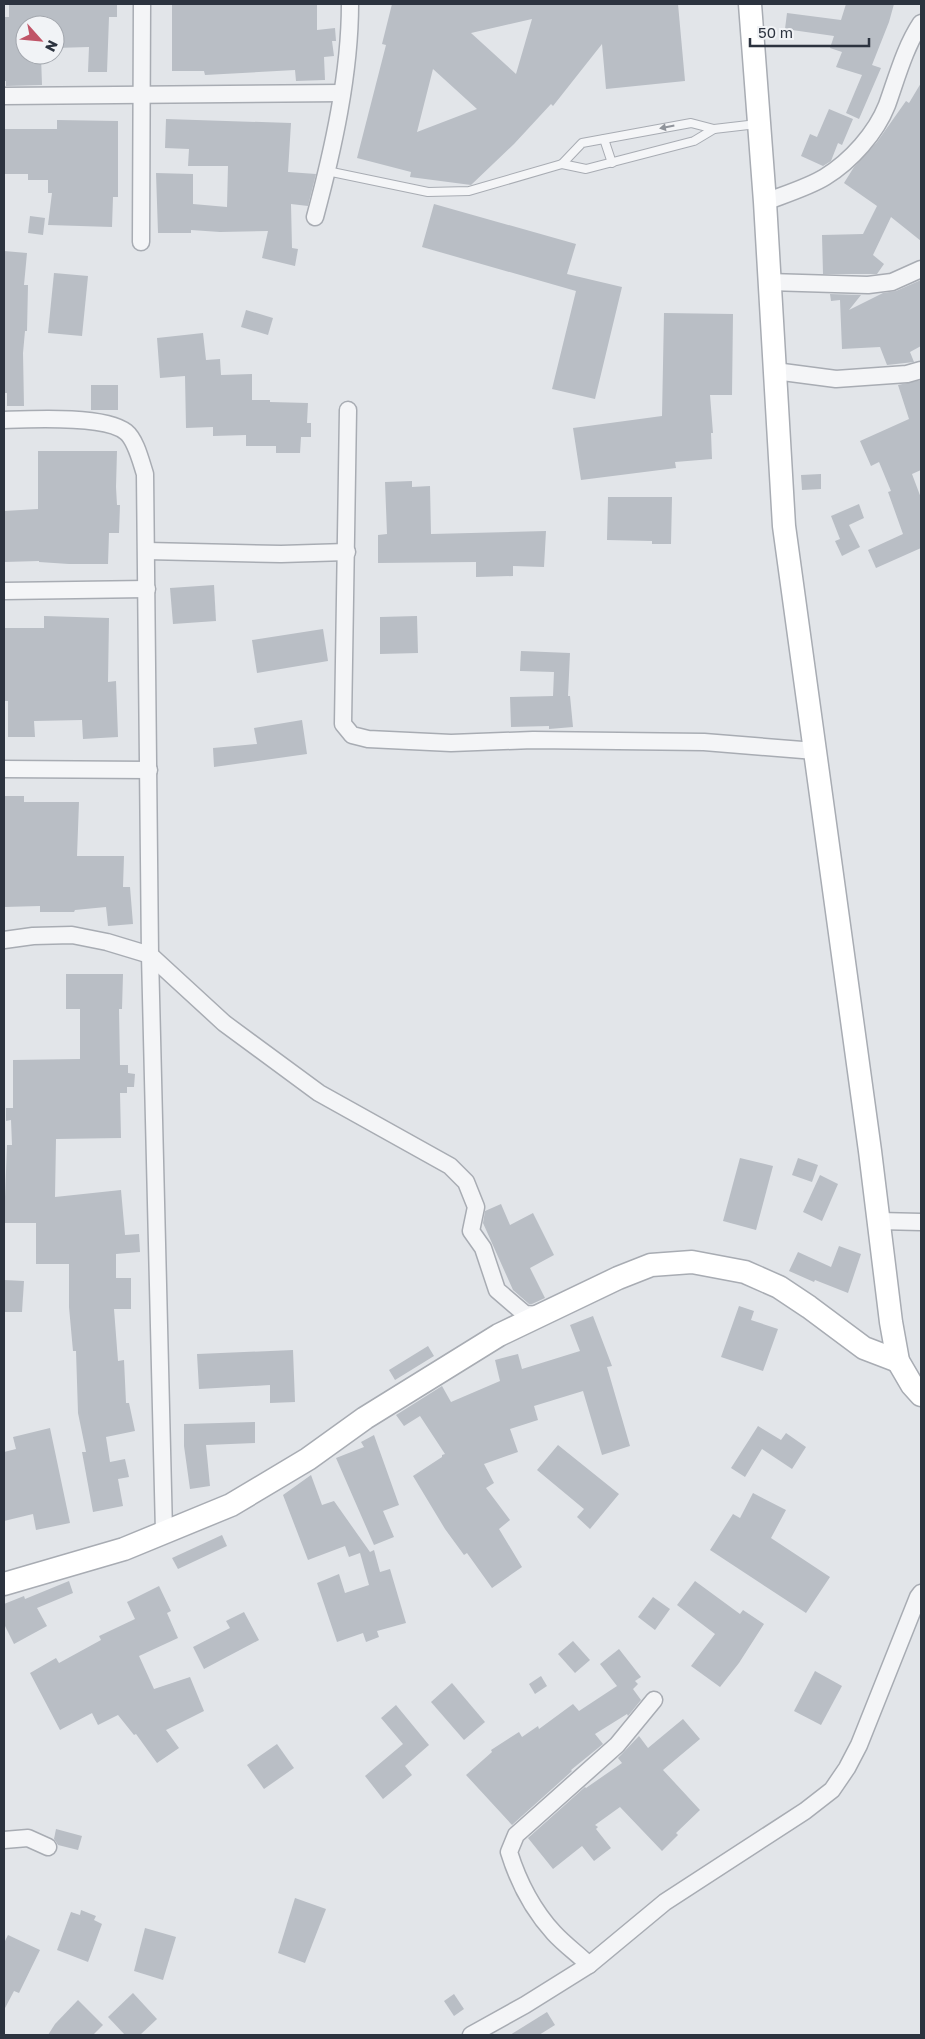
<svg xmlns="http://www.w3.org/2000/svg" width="925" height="2039" viewBox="0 0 925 2039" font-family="'Golos Text',sans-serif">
  <rect width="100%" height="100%" fill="#e2e5e9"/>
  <!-- building -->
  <g fill="#b9bec5" fill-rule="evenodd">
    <path d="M 117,4 L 117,17 L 109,17 L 107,72 L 88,72 L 89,47 L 55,48 L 55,25 L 25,25 L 25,56 L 41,56 L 42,85 L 6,86 L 6,81 L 4,81 L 4,17 L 9,17 L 9,5 Z"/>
    <path d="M 172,4 L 317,4 L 317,30 L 335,28 L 336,41 L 332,41 L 334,56 L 324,57 L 325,80 L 296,81 L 295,70 L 205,75 L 204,71 L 172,71 Z"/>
    <path d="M 392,4 L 678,4 L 685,81 L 606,89 L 602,44 L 553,106 L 551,104 L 514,144 L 471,185 L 410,177 L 411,172 L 357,158 L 386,45 L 382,44 ZM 532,19 L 516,74 L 471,33 ZM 433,69 L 477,109 L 417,132 Z"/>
    <path d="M 846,4 L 894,4 L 889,22 L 872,65 L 881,68 L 859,119 L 846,113 L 862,75 L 836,67 L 842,52 L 830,48 L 834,36 L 785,29 L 787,13 L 841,20 Z"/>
    <path d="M 921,83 L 921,241 L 891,217 L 873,255 L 884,264 L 877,274 L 823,274 L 822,235 L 863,234 L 877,206 L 844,183 L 854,167 L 877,142 L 906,101 L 909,103 Z"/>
    <path d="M 829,109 L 853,119 L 842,145 L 838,143 L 831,161 L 823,166 L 801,156 L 810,134 L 817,137 Z"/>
    <path d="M 166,119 L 291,123 L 288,172 L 316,174 L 308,206 L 291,204 L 292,248 L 298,249 L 295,266 L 262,258 L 268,231 L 220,232 L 191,230 L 191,233 L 158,233 L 156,173 L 193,174 L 193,204 L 227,207 L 228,166 L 188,166 L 189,149 L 165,148 Z"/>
    <path d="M 57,120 L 118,121 L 118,197 L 113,197 L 112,227 L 48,225 L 52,193 L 48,193 L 48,180 L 28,180 L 28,174 L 4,174 L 4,129 L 57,129 Z"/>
    <path d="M 434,204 L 576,244 L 567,274 L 622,287 L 595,399 L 552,389 L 576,291 L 422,247 Z"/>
    <path d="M 30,216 L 45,218 L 43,235 L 28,233 Z"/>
    <path d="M 4,251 L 27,253 L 24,285 L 28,285 L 27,331 L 25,331 L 23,353 L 24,406 L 7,406 L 7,393 L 4,393 Z"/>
    <path d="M 54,273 L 88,276 L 82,336 L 48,333 Z"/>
    <path d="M 921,280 L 921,346 L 910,352 L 914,362 L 887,365 L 880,347 L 842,349 L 840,300 L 831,301 L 830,294 L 861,295 L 849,310 L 883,293 L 896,291 Z"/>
    <path d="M 246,310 L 273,318 L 268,335 L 241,327 Z"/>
    <path d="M 664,313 L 733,314 L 732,395 L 710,395 L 713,433 L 711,433 L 712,459 L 675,462 L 676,468 L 581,480 L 573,428 L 662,416 Z"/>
    <path d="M 203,333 L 206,360 L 220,359 L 221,375 L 252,374 L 252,400 L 270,400 L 270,402 L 308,403 L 307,423 L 311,423 L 311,437 L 301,437 L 300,453 L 276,453 L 276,446 L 246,446 L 246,435 L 213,436 L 213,427 L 186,428 L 185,376 L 160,378 L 157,338 Z"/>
    <path d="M 921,380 L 921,470 L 912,474 L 921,498 L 921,548 L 876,568 L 868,550 L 903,534 L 888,492 L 891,491 L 879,462 L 871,466 L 860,441 L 909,419 L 898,385 Z"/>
    <rect x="91" y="385" width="27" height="25"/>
    <path d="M 38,451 L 117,451 L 116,487 L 117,505 L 120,505 L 119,533 L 109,533 L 108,564 L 69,564 L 39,562 L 39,561 L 4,562 L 4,511 L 38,509 Z"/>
    <path d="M 821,474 L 821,489 L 802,490 L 801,475 Z"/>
    <path d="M 412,481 L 412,487 L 430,486 L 431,534 L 546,531 L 544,567 L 513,566 L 513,576 L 476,577 L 476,562 L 378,563 L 378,535 L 387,534 L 385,482 Z"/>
    <path d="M 608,497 L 672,497 L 671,544 L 652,544 L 652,541 L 607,540 Z"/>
    <path d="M 859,504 L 864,518 L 849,525 L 860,547 L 842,556 L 835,541 L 840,539 L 831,516 Z"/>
    <path d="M 214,585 L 216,621 L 173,624 L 170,588 Z"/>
    <path d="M 44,616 L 109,618 L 108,682 L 116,681 L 118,737 L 83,739 L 82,720 L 34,721 L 35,737 L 8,737 L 8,701 L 5,701 L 4,694 L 4,628 L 44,628 Z"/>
    <path d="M 417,616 L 418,653 L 380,654 L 380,617 Z"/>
    <path d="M 323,629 L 328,661 L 257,673 L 252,640 Z"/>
    <path d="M 521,651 L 570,653 L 568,696 L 570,696 L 573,727 L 549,729 L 549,726 L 511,727 L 510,697 L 553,696 L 554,672 L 520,671 Z"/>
    <path d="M 302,720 L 307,754 L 214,767 L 213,748 L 257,744 L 254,728 Z"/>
    <path d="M 4,796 L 24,796 L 24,802 L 79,802 L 77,856 L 124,856 L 123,887 L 130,887 L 133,924 L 108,926 L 106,907 L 75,910 L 74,912 L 40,912 L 40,906 L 4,907 Z"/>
    <path d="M 66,974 L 123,974 L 122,1009 L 119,1009 L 120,1065 L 128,1065 L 128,1073 L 135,1074 L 134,1087 L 127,1087 L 127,1093 L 120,1093 L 121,1138 L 56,1139 L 55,1197 L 121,1190 L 125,1235 L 139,1234 L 140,1252 L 116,1254 L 116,1278 L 131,1278 L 131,1309 L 114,1309 L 118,1361 L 124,1360 L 126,1403 L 129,1403 L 135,1431 L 106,1437 L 110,1462 L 125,1459 L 129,1477 L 118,1479 L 123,1506 L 93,1512 L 82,1452 L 86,1452 L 78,1413 L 76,1351 L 73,1351 L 69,1307 L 69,1264 L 36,1264 L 36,1223 L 4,1223 L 7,1145 L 12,1145 L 11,1120 L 6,1121 L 6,1108 L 13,1108 L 13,1060 L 80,1059 L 80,1009 L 66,1009 Z"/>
    <path d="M 740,1158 L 773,1166 L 756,1230 L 723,1221 Z"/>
    <path d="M 798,1158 L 818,1165 L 812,1182 L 792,1175 Z"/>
    <path d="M 820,1175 L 838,1184 L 822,1221 L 803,1212 Z"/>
    <path d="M 501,1204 L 510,1225 L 533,1213 L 554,1255 L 530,1268 L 545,1298 L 532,1304 L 529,1304 L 513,1290 L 483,1223 L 485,1211 Z"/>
    <path d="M 839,1246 L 861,1254 L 848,1293 L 815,1280 L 814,1282 L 789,1271 L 798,1252 L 831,1267 Z"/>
    <path d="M 4,1280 L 24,1281 L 22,1312 L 4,1312 Z"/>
    <path d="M 739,1306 L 754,1311 L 751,1320 L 778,1329 L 763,1371 L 721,1357 Z"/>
    <path d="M 593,1316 L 612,1366 L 607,1367 L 630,1446 L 602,1455 L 583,1391 L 534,1406 L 538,1420 L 510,1429 L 518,1452 L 484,1464 L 494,1483 L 486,1488 L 510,1520 L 499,1529 L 522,1567 L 492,1588 L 467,1553 L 464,1555 L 445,1529 L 413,1476 L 442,1457 L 442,1455 L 445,1454 L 420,1416 L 404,1426 L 396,1415 L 442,1386 L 451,1402 L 500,1381 L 495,1360 L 518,1354 L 522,1369 L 580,1351 L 570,1325 Z"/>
    <path d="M 428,1346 L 434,1356 L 395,1380 L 389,1370 Z"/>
    <path d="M 293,1350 L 295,1402 L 270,1403 L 270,1385 L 199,1389 L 197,1354 Z"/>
    <path d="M 255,1422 L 255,1443 L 206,1445 L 210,1486 L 190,1489 L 184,1446 L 184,1424 Z"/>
    <path d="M 758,1426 L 781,1440 L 786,1433 L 806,1447 L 792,1469 L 762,1449 L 745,1477 L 731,1468 Z"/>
    <path d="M 50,1428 L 70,1523 L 36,1530 L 33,1514 L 4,1521 L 4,1452 L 16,1449 L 13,1437 Z"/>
    <path d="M 374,1435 L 399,1505 L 383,1511 L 394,1537 L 374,1545 L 336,1458 L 364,1447 L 361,1442 Z"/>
    <path d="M 558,1445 L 619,1494 L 590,1529 L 577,1517 L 584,1509 L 537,1470 Z"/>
    <path d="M 311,1475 L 322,1505 L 334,1501 L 370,1552 L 374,1550 L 380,1572 L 390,1569 L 406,1623 L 377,1631 L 379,1637 L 366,1642 L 363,1633 L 337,1642 L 317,1583 L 339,1574 L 345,1593 L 369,1585 L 360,1553 L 349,1557 L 345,1546 L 308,1560 L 283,1495 Z"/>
    <path d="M 753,1493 L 786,1510 L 771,1538 L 830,1577 L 806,1613 L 710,1550 L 733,1514 L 740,1518 Z"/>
    <path d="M 222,1535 L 227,1546 L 178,1569 L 172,1558 Z"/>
    <path d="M 69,1581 L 73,1593 L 37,1608 L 47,1626 L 14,1644 L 4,1624 L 4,1604 L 24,1596 L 25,1599 Z"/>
    <path d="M 695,1581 L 740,1614 L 743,1610 L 764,1624 L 739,1663 L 720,1687 L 691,1666 L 715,1634 L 677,1605 Z"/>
    <path d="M 159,1586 L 171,1611 L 167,1613 L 178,1638 L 139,1656 L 154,1689 L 190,1677 L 204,1711 L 166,1730 L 179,1748 L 157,1763 L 136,1734 L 134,1735 L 118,1715 L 98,1725 L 92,1713 L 60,1730 L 30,1673 L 56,1658 L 59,1663 L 101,1640 L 99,1636 L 135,1619 L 127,1602 Z"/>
    <path d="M 653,1597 L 670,1609 L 655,1630 L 638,1617 Z"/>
    <path d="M 244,1612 L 259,1640 L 204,1669 L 193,1647 L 230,1628 L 226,1621 Z"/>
    <path d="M 573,1641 L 590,1660 L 575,1673 L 558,1654 Z"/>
    <path d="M 619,1649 L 641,1677 L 635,1681 L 638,1684 L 633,1689 L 641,1700 L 628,1716 L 627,1714 L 595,1734 L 603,1744 L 571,1770 L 572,1771 L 512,1825 L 466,1775 L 492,1752 L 491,1750 L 519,1732 L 522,1737 L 538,1726 L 539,1729 L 573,1704 L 579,1711 L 617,1686 L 600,1664 Z"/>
    <path d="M 815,1671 L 842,1686 L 821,1725 L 794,1711 Z"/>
    <path d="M 541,1676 L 547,1686 L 535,1694 L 529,1684 Z"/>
    <path d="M 452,1683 L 485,1722 L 464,1740 L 431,1702 Z"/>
    <path d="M 396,1705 L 429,1745 L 405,1766 L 412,1775 L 383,1799 L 365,1776 L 403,1744 L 381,1718 Z"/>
    <path d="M 683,1719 L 700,1739 L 663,1770 L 700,1810 L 676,1833 L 678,1835 L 662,1851 L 620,1807 L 595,1825 L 598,1827 L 596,1829 L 611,1848 L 594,1861 L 582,1846 L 553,1869 L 528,1838 L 585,1787 L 586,1788 L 622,1763 L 618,1758 L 639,1736 L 648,1748 Z"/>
    <path d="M 277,1744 L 294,1768 L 264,1789 L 247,1765 Z"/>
    <path d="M 56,1829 L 82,1836 L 78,1850 L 58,1845 L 54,1839 Z"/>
    <path d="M 295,1898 L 326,1909 L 305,1963 L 278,1953 Z"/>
    <path d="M 81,1910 L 96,1916 L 94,1920 L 102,1924 L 88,1962 L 57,1950 L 71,1912 L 80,1915 Z"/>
    <path d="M 145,1928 L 176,1937 L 163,1980 L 134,1971 Z"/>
    <path d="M 8,1935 L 40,1950 L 19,1993 L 14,1991 L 4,2010 L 4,1943 Z"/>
    <path d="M 133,1993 L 157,2019 L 140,2035 L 125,2035 L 108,2017 Z"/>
    <path d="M 454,1994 L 464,2009 L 454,2016 L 444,2001 Z"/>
    <path d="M 78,2000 L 103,2025 L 93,2035 L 48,2035 L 55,2024 Z"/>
    <path d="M 547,2012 L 555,2025 L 539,2035 L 510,2035 Z"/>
  </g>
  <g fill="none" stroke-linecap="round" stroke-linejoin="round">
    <defs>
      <g id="lane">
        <path d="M 604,139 L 612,163"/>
        <path d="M 562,164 L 586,169 L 694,141 L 714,129 L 757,124"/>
        <path d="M 327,171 L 428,192 L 469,191 L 562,164 L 582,143 L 691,123 L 714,129"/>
      </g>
      <g id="street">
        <path d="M 4,96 L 342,93"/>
        <path d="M 765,202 C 783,195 809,187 825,177 C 851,161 876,133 887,105 C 897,77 905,47 921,23"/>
        <path d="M 315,217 C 333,150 350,74 350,4"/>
        <path d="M 141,242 L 142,4"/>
        <path d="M 769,282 L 868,285 L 892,282 L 921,269"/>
        <path d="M 775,371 L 836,379 L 907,374 L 921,370"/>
        <path d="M 348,410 L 343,724 L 352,735 L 368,739 L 451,743 L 533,740 L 704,742 L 815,751"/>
        <path d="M 4,420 C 31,419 105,415 126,432 C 136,440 141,462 145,474 L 150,955 L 164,1532"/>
        <path d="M 147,551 L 281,554 L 347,552"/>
        <path d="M 4,591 L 147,589"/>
        <path d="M 4,769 L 149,770"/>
        <path d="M 4,940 L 33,936 L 72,935 L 107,942 L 150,955 L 224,1023 L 319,1093 L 450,1166 L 466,1182 L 476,1207 L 471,1231 L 483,1248 L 497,1290 L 525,1314 L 543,1315"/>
        <path d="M 879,1221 L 921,1222"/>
        <path d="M 4,1840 L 28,1838 L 48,1847"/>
        <path d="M 589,1965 C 578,1954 565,1945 554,1933 C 533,1910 518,1881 509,1852 L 516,1835 L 617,1745 L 654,1700"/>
        <path d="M 471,2035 L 525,2005 L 589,1965 L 665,1902 L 805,1811 L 832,1790 L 847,1768 L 859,1745 L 918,1597 L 921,1593"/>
      </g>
      <g id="secondary">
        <path d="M 750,4 L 765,202 L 784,526 L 870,1151 L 891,1322 L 898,1361 L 912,1385 L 921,1395"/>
        <path d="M 4,1584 L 124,1549 L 231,1505 L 308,1459 L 365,1418 L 499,1335 L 618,1278 L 651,1265 L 692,1262 L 745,1272 L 779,1287 L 809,1307 L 864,1348 L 898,1361"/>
      </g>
    </defs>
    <!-- lane casing -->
    <use href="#lane" stroke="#a8acb3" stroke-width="10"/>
    <!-- street casing -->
    <use href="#street" stroke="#a8acb3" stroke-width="19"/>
    <!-- secondary casing -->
    <use href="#secondary" stroke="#a8acb3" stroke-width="25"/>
    <!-- lane -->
    <use href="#lane" stroke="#f4f5f7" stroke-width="8"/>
    <!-- street -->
    <use href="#street" stroke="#f4f5f7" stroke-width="16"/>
    <!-- secondary -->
    <use href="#secondary" stroke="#fff" stroke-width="22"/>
  </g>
  <!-- one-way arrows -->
  <defs><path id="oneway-solid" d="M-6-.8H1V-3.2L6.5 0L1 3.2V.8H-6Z" transform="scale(1.25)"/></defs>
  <use fill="#90949b" href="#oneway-solid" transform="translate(667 127) rotate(169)"/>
  <!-- border -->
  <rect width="925" height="2039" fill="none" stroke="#2c333f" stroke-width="10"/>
  <!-- north arrow -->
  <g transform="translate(40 40) rotate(117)"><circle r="24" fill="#f1f3f6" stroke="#a2a6ad"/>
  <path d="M0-4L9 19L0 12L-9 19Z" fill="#c05467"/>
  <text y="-8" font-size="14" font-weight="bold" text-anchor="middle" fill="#2c333f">N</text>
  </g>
  <!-- scale -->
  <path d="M750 38v8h119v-8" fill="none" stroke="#2c333f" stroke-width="2.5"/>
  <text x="758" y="38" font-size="15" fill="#2c333f" stroke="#f1f3f6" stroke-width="4" paint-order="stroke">50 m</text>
</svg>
